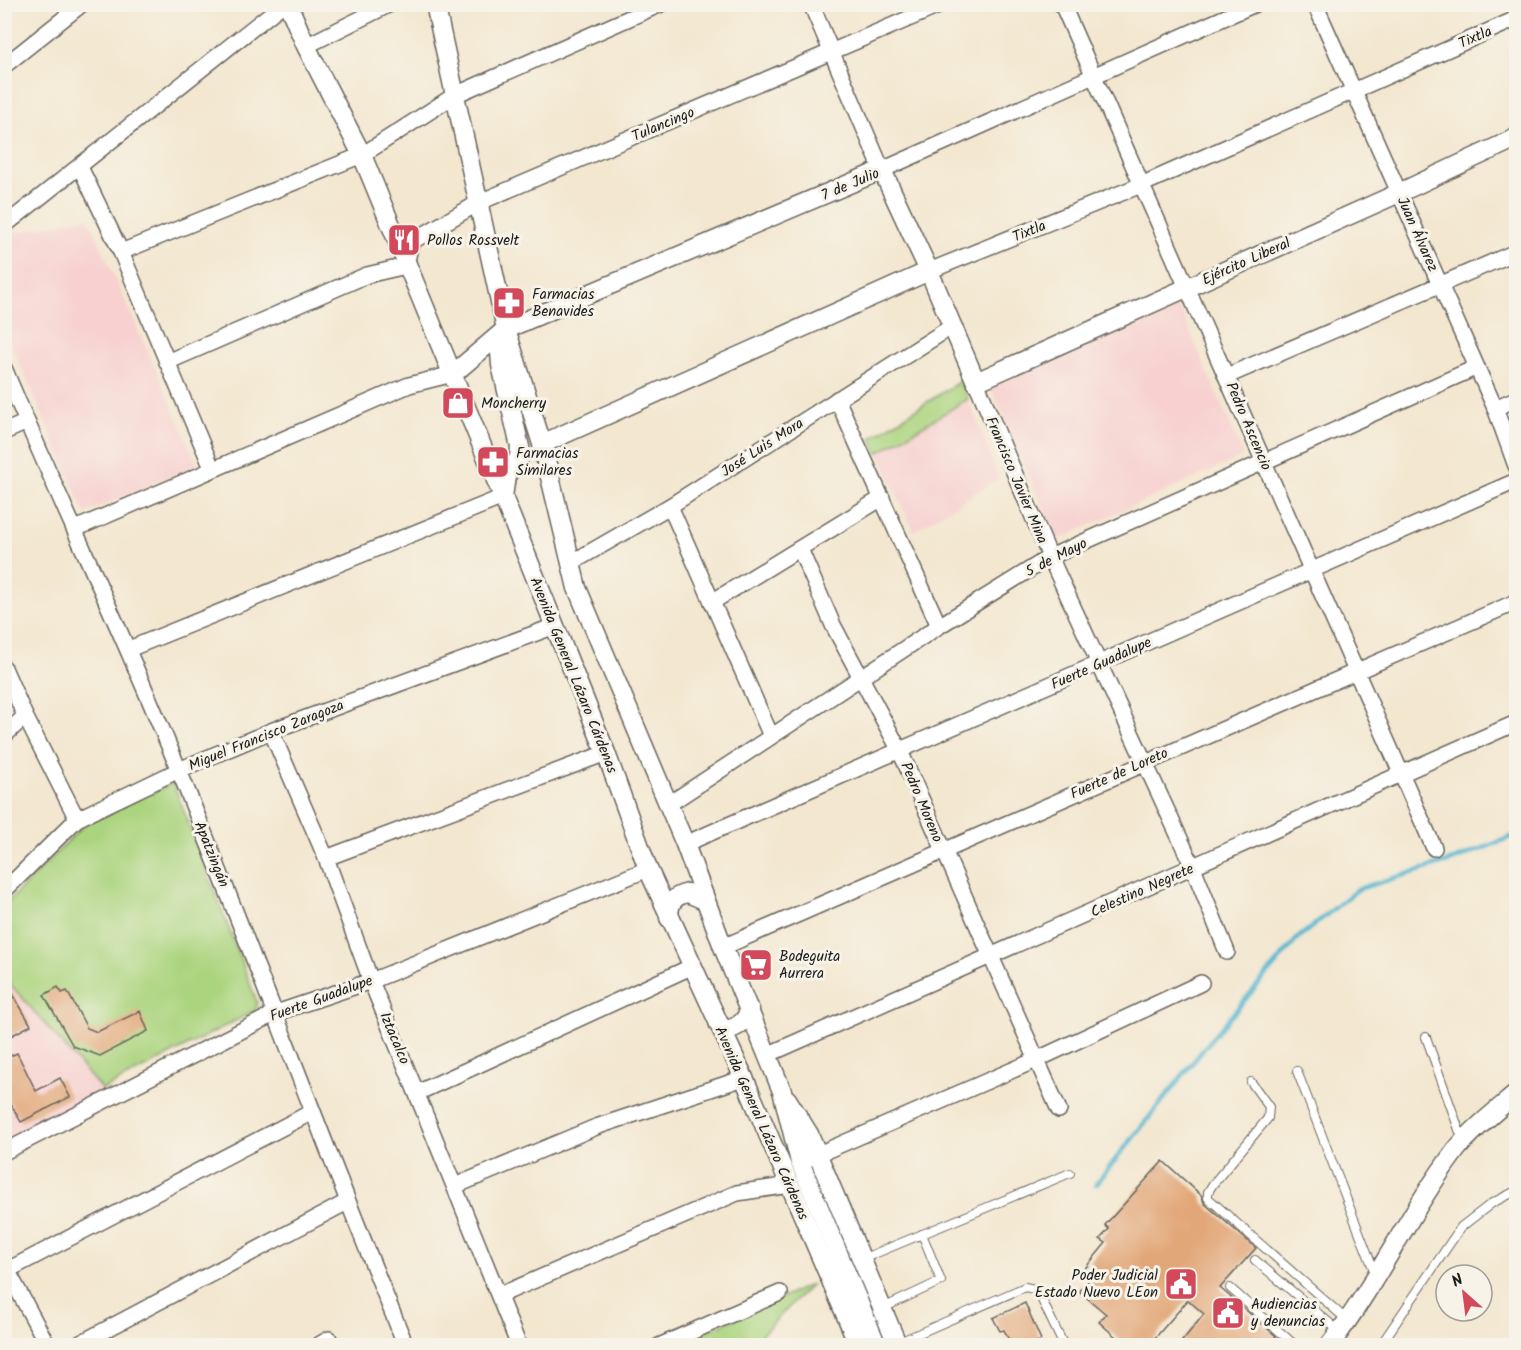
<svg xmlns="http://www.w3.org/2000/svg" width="1521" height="1350" viewBox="0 0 1521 1350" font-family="Kalam,sans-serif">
  <rect width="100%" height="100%" fill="#f7f3e8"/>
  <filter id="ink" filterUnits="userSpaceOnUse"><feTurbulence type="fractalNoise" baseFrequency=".0167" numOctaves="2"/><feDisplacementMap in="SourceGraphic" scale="12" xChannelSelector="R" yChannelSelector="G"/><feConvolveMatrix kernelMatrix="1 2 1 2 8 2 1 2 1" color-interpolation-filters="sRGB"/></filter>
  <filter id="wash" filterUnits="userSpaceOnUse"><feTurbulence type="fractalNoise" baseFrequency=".008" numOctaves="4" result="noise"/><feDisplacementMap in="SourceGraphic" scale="24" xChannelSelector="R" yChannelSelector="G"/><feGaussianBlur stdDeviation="1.35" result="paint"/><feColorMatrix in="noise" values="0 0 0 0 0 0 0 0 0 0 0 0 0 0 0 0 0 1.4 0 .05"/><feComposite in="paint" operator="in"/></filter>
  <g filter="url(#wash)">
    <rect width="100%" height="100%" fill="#f3e7d0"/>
    <!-- built -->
    <g fill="#f7d0cf">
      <path d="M 88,217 L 198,465 L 85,513 L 5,330 L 4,242 L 14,233 Z"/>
      <path d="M 1161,303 L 1180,309 L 1244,456 L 1057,540 L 988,381 Z"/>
      <path d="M 968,399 L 999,478 L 914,531 L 878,453 Z"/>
      <path d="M 4,977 L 102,1090 L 5,1138 L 4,1138 Z"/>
    </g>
    <!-- green -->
    <g fill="#abd47e" stroke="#64784d" stroke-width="1.5">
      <path d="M 962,380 L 968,399 L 878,453 L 871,438 Z"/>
      <path d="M 173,783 L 257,1002 L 256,1010 L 102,1090 L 5,978 L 5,905 L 87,822 Z"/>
      <path d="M 812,1284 L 751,1345 L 675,1345 Z"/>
    </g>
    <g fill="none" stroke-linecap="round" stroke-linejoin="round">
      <!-- stream -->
      <path stroke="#52b6d1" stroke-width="4.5" d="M 1096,1184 L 1214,1036 L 1298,938 L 1358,889 L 1454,860 L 1516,835"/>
    </g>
    <g id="blocks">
      <!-- building -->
      <g fill="#e2a779">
        <path d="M 4,979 L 31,1025 L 9,1037 L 4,1029 Z"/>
        <path d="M 58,987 L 62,993 L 67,991 L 87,1028 L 97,1032 L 140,1011 L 148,1031 L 100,1056 L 73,1046 L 44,995 Z"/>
        <path d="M 17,1053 L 36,1091 L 60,1078 L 70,1097 L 21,1122 L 4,1092 L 4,1059 Z"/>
        <path d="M 1163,1161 L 1202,1196 L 1204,1203 L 1256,1248 L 1220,1288 L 1276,1336 L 1268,1345 L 1178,1346 L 1204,1314 L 1188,1300 L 1148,1346 L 1126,1346 L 1099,1322 L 1106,1314 L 1079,1291 L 1089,1280 L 1082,1272 L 1106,1243 L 1100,1239 L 1109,1229 L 1105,1225 Z"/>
        <path d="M 1025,1303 L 1041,1340 L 1031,1346 L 1012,1346 L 1004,1330 L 1000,1331 L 993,1318 Z"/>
      </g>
    </g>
  </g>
  <g filter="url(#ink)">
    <use href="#blocks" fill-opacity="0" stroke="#67635b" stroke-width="1.5"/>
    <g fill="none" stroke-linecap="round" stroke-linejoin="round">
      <defs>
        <g id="service">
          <path d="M 1426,1037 L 1463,1141"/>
          <path d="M 1297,1071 L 1375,1273"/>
          <path d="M 1251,1082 L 1269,1107 L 1268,1118 L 1213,1184 L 1208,1192 L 1208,1198 L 1347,1320"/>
          <path d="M 862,1259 L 1070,1173"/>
          <path d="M 1255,1260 L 1339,1331"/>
          <path d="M 1230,1288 L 1296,1346"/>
          <path d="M 883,1308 L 941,1281 L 922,1234"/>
          <path d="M 897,1343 L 1025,1287 L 1034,1289 L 1040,1296 L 1064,1346"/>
          <path d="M 1380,1346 L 1461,1227 L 1492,1203 L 1516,1191"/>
        </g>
        <g id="minor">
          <path d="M 811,4 L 882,170 L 1255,4"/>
          <path d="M 1062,4 L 1434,848"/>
          <path d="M 1315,4 L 1495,408 L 1516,466"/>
          <path d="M 306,46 L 390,4"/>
          <path d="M 4,66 L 82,4"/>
          <path d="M 80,167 L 121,252 L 212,468"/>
          <path d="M 4,226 L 283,4"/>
          <path d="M 121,252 L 362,155 L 455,95 L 661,4"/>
          <path d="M 929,271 L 1141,185 L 1516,19"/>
          <path d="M 167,362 L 367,275 L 406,266 L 411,242 L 480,202 L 943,4"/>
          <path d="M 4,368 C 60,502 123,633 178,768 C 256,959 327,1154 406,1346"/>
          <path d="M 1227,376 L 1516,252"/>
          <path d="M 976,382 L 1050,557 L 1193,867 L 1227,952"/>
          <path d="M 837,399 L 939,626"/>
          <path d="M 1495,408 L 1516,399"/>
          <path d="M 4,432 L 27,422"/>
          <path d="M 670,506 L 771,736"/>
          <path d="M 75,529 L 409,385 L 453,374"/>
          <path d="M 800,549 L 833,625 L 900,751 L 1059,1110"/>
          <path d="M 571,563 L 670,506 L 951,327"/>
          <path d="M 712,602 L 882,498"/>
          <path d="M 129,649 L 503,497"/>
          <path d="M 4,668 L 25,716 L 77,819"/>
          <path d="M 271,731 L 326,858 L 371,981 L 519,1346"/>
          <path d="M 4,736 L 25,716"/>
          <path d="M 669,804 L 939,626 L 1050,557 L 1475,368"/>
          <path d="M 685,844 L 1516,481"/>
          <path d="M 326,858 L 606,753"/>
          <path d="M 4,891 L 77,819 L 179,770 L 271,731 L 555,626"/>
          <path d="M 723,947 L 1516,602"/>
          <path d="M 767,1055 L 1516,723"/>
          <path d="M 417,1093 L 693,966"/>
          <path d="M 4,1152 L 276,1013 L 371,981 L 648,869"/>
          <path d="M 807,1159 L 1036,1060 L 1201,983"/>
          <path d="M 455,1186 L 596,1127 L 744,1078"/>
          <path d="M 4,1264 L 48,1346"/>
          <path d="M 4,1272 L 312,1112"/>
          <path d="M 500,1295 L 737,1193 L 790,1185"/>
          <path d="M 75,1346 L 347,1202"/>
          <path d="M 317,1346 L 329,1339"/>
          <path d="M 659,1346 L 780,1293"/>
        </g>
        <g id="tertiary">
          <path d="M 288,4 L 306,46 L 362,155 L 503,497 L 606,753 L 648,869 L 744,1078 L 859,1346"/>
          <path d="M 435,4 L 506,329 L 542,444 L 577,588 L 685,844 L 723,947 L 782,1091 L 800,1162 L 877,1346"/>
          <path d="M 453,374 L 506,329 L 882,170 L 929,271 L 976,382 L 1399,193 L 1516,138"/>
          <path d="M 542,444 L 929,271"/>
          <path d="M 503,497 L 506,476 L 519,458 L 520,447 L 501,365 L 500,352 L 506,329"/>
          <path d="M 669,918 C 669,903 673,896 688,893 L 704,900"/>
          <path d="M 719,1025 L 727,1030 C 739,1027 745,1021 750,1010"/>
          <path d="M 787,1099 L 809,1134 L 898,1346"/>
          <path d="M 1329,1346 C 1377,1284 1409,1212 1456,1150 C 1473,1129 1496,1111 1516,1094"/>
        </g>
      </defs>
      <!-- service casing -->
      <use href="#service" stroke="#67635b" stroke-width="10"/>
      <!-- minor casing -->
      <use href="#minor" stroke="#67635b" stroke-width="18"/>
      <!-- tertiary casing -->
      <use href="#tertiary" stroke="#67635b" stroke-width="21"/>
      <!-- service -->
      <use href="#service" stroke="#fff" stroke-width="8"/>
      <!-- minor -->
      <use href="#minor" stroke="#fff" stroke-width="15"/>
      <!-- tertiary -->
      <use href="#tertiary" stroke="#fff" stroke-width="18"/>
    </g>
  </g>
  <!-- icons -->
  <defs>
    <symbol id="restaurant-square" viewBox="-11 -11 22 22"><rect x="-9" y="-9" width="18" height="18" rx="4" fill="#d1495b" stroke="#f7f3e8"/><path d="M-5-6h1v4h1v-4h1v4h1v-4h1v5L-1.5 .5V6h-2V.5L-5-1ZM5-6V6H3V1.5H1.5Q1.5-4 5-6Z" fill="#fff"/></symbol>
    <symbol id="pharmacy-square" viewBox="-11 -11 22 22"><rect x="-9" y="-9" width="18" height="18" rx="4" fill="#d1495b" stroke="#f7f3e8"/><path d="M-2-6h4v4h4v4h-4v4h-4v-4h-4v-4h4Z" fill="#fff"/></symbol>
    <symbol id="shop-square" viewBox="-11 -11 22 22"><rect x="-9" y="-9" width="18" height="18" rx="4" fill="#d1495b" stroke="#f7f3e8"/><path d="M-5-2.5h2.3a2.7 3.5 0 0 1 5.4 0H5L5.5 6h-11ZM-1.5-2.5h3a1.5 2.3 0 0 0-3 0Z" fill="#fff"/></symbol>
    <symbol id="supermarket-square" viewBox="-11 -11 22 22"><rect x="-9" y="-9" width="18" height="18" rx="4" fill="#d1495b" stroke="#f7f3e8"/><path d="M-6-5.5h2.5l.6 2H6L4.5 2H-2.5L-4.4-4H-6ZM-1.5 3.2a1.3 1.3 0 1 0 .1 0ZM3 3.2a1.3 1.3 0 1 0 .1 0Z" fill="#fff"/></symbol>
    <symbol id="civic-square" viewBox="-11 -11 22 22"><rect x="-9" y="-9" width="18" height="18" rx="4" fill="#d1495b" stroke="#f7f3e8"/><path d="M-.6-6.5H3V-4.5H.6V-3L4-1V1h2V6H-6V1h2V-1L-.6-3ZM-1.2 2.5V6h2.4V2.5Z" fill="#fff"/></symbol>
  </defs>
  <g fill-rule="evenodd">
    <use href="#restaurant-square" x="385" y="221" width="38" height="38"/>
    <use href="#pharmacy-square" x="490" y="284" width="38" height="38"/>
    <use href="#shop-square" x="439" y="384" width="38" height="38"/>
    <use href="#pharmacy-square" x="474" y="443" width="38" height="38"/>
    <use href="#supermarket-square" x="737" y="946" width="38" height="38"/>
    <use href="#civic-square" x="1162" y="1265" width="38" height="38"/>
    <use href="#civic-square" x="1209" y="1294" width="38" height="38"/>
  </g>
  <g text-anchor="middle" stroke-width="6" stroke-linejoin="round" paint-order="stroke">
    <!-- street labels -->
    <g font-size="15" fill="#1c1c1c" stroke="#f7f3e8">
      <text transform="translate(1475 37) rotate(-24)" y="5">Tixtla</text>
      <text transform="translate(663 124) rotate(-23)" y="5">Tulancingo</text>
      <text transform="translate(850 184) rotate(-23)" y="5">7 de Julio</text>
      <text transform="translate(1029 231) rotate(-22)" y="5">Tixtla</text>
      <text transform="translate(1418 234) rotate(66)" y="5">Juan Álvarez</text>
      <text transform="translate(1246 261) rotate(-24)" y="5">Ejército Liberal</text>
      <text transform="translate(1249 426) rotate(67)" y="5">Pedro Ascencio</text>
      <text transform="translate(762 447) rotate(-33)" y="5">José Luis Mora</text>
      <text transform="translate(1017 480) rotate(67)" y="5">Francisco Javier Mina</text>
      <text transform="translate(1056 557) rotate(-27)" y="5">5 de Mayo</text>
      <text transform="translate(1101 663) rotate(-24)" y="5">Fuerte Guadalupe</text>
      <text transform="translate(574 675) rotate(68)" y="5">Avenida General Lázaro Cárdenas</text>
      <text transform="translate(266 735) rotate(-22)" y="5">Miguel Francisco Zaragoza</text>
      <text transform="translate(1119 773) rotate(-24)" y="5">Fuerte de Loreto</text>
      <text transform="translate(922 802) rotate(67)" y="5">Pedro Moreno</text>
      <text transform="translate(212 854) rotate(68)" y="5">Apatzingán</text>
      <text transform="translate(1142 890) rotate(-24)" y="5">Celestino Negrete</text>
      <text transform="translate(321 998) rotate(-20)" y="5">Fuerte Guadalupe</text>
      <text transform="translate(395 1038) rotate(67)" y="5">Iztacalco</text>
      <text transform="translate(762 1123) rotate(66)" y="5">Avenida General Lázaro Cárdenas</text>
    </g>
    <!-- poi labels -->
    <g font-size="15" fill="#1c1c1c" stroke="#f7f3e8" text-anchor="start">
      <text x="427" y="245">Pollos Rossvelt</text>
      <text x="532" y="299">Farmacias<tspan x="532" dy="17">Benavides</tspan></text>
      <text x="481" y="408">Moncherry</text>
      <text x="516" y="458">Farmacias<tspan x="516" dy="17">Similares</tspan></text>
      <text x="779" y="961">Bodeguita<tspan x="779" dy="17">Aurrera</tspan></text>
      <text x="1158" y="1280" text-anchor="end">Poder Judicial<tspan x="1158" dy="17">Estado Nuevo LEon</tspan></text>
      <text x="1251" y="1309">Audiencias<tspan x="1251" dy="17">y denuncias</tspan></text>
    </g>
  </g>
  <!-- margin -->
  <rect width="1521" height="1350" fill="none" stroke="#f7f3e8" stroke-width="24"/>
  <!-- north arrow -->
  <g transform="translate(1464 1293) rotate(332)"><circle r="28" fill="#f7f3e8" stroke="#9f9d96" stroke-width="1.5"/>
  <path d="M0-4.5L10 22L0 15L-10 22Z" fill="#d1495b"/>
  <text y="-9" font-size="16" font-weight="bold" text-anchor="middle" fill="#1c1c1c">N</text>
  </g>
</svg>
